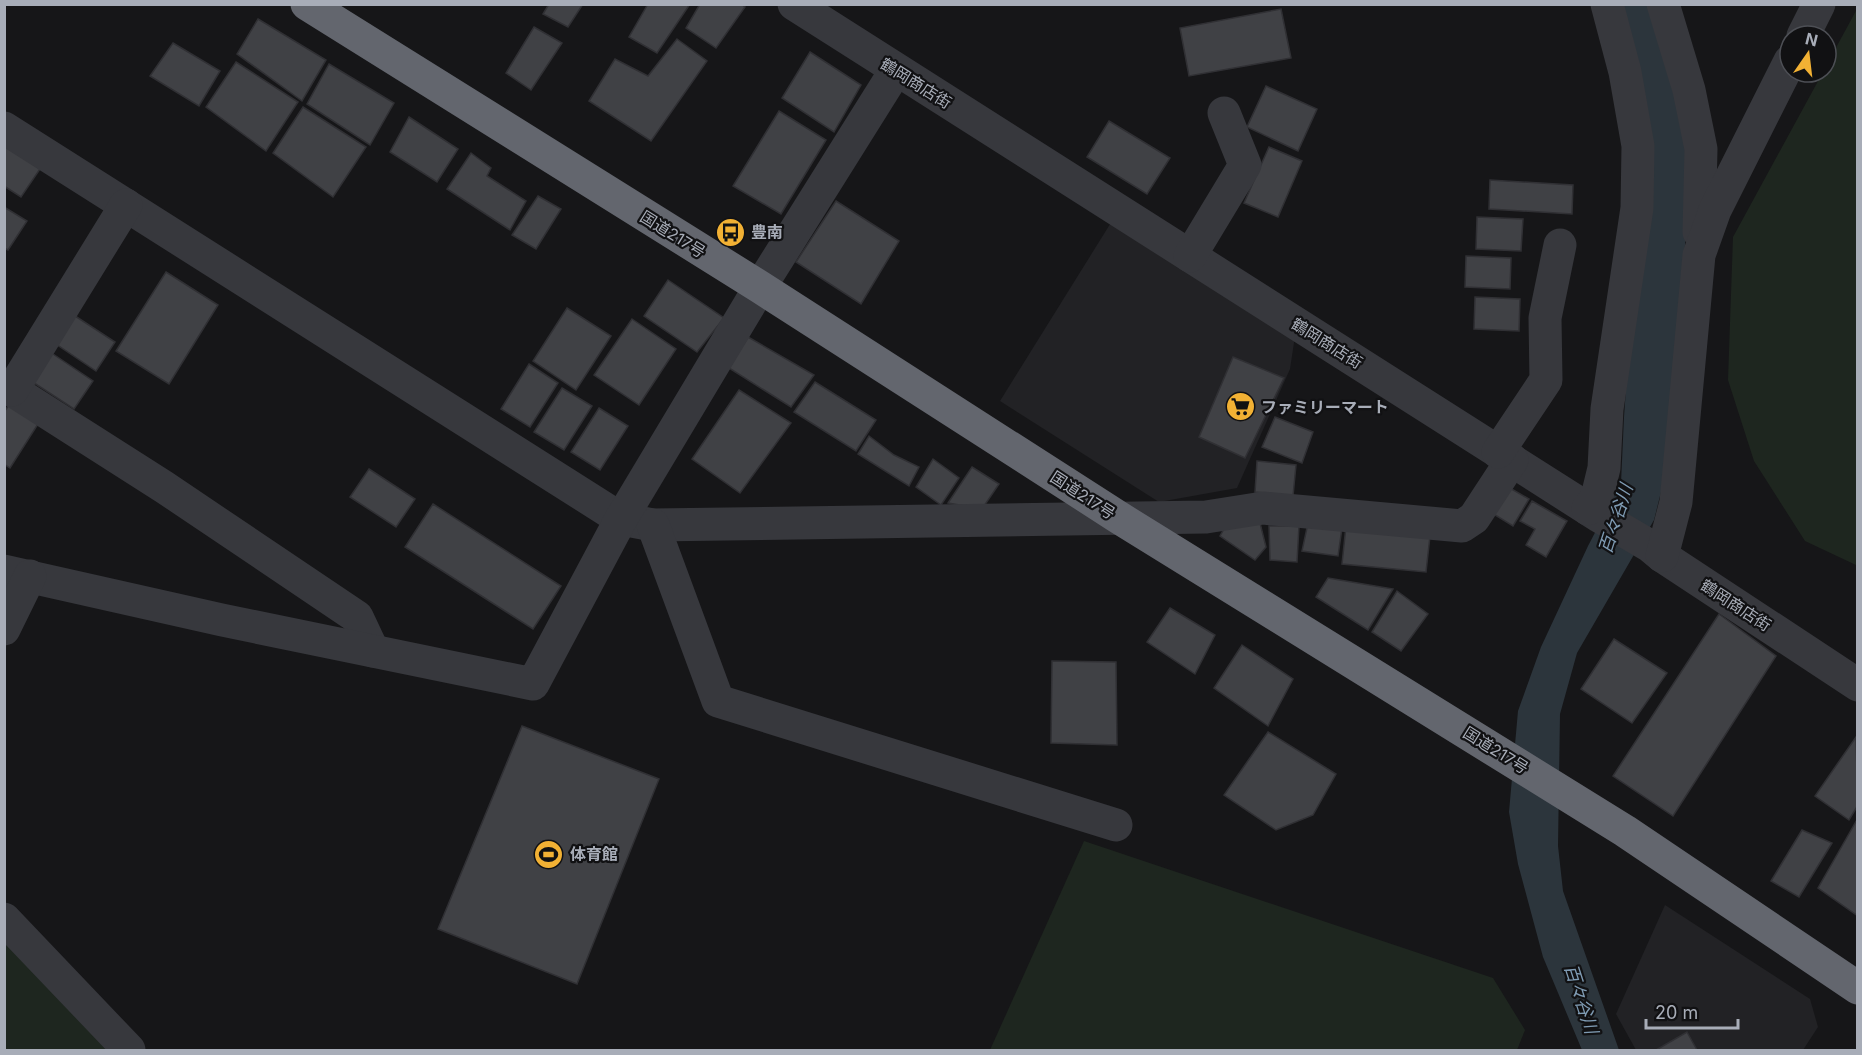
<svg xmlns="http://www.w3.org/2000/svg" width="1862" height="1055" viewBox="0 0 1862 1055" font-family="Inter,'Noto Sans JP',sans-serif">
  <rect width="100%" height="100%" fill="#161618"/>
  <!-- built -->
  <g fill="#222225">
    <path d="M 1112,221 L 1295,336 L 1290,369 L 1237,488 L 1159,502 L 1000,401 Z"/>
    <path d="M 1665,905 L 1810,999 L 1818,1027 L 1803,1050 L 1636,1050 L 1616,1014 Z"/>
  </g>
  <!-- green -->
  <g fill="#1e261f">
    <path d="M 1857,9 L 1858,565 L 1856,565 L 1805,541 L 1754,461 L 1728,380 L 1733,237 L 1823,72 L 1826,72 L 1826,66 Z"/>
    <path d="M 1084,841 L 1493,978 L 1525,1030 L 1517,1050 L 990,1050 Z"/>
    <path d="M 5,929 L 117,1050 L 5,1050 Z"/>
  </g>
  <!-- water -->
  <path fill="#2c353c" d="M 1615,5 L 1653,5 L 1685,109 L 1689,196 L 1667,468 L 1654,520 L 1577,653 L 1560,714 L 1558,846 L 1563,891 L 1619,1050 L 1582,1050 L 1543,957 L 1518,864 L 1509,812 L 1518,711 L 1541,647 L 1588,546 L 1621,483 L 1624,417 L 1631,319 Z"/>
  <!-- building -->
  <g fill="#404145" stroke="#303034" stroke-width="1.5">
    <path d="M 549,4 L 583,4 L 568,27 L 543,14 Z"/>
    <path d="M 648,4 L 690,4 L 657,53 L 629,37 Z"/>
    <path d="M 700,4 L 741,4 L 745,7 L 716,48 L 686,28 Z"/>
    <path d="M 1281,9 L 1291,58 L 1189,76 L 1180,28 Z"/>
    <path d="M 258,19 L 326,60 L 302,101 L 237,54 Z"/>
    <path d="M 534,27 L 562,43 L 531,90 L 506,73 Z"/>
    <path d="M 677,39 L 707,61 L 651,141 L 589,101 L 615,59 L 648,76 Z"/>
    <path d="M 173,43 L 220,71 L 199,106 L 150,76 Z"/>
    <path d="M 810,52 L 861,85 L 834,132 L 782,98 Z"/>
    <path d="M 236,62 L 298,102 L 266,151 L 206,107 Z"/>
    <path d="M 329,64 L 394,103 L 370,145 L 307,104 Z"/>
    <path d="M 1266,86 L 1317,109 L 1298,151 L 1247,127 Z"/>
    <path d="M 303,107 L 366,147 L 333,197 L 273,153 Z"/>
    <path d="M 779,111 L 826,140 L 781,214 L 733,186 Z"/>
    <path d="M 409,117 L 458,149 L 437,182 L 390,152 Z"/>
    <path d="M 1109,121 L 1170,158 L 1147,194 L 1087,157 Z"/>
    <path d="M 4,145 L 40,169 L 21,197 L 4,186 Z"/>
    <path d="M 1269,147 L 1302,161 L 1278,217 L 1244,203 Z"/>
    <path d="M 471,153 L 491,168 L 487,176 L 526,201 L 510,230 L 447,189 Z"/>
    <path d="M 1490,180 L 1573,185 L 1572,214 L 1489,209 Z"/>
    <path d="M 538,196 L 561,209 L 536,249 L 512,235 Z"/>
    <path d="M 836,201 L 899,241 L 861,304 L 796,262 Z"/>
    <path d="M 4,207 L 27,221 L 8,250 L 4,248 Z"/>
    <path d="M 1477,217 L 1523,219 L 1521,251 L 1476,249 Z"/>
    <path d="M 1466,256 L 1511,258 L 1510,289 L 1465,287 Z"/>
    <path d="M 166,272 L 218,305 L 169,384 L 116,351 Z"/>
    <path d="M 668,280 L 724,318 L 697,352 L 644,316 Z"/>
    <path d="M 1475,297 L 1520,299 L 1519,331 L 1474,329 Z"/>
    <path d="M 567,308 L 611,336 L 576,390 L 533,361 Z"/>
    <path d="M 69,312 L 115,342 L 96,371 L 50,340 Z"/>
    <path d="M 632,319 L 676,349 L 639,405 L 594,375 Z"/>
    <path d="M 748,337 L 814,375 L 791,407 L 729,368 Z"/>
    <path d="M 47,350 L 93,381 L 74,409 L 28,379 Z"/>
    <path d="M 1233,357 L 1284,378 L 1245,458 L 1199,437 Z"/>
    <path d="M 529,364 L 558,383 L 530,427 L 501,409 Z"/>
    <path d="M 815,382 L 876,420 L 856,451 L 794,412 Z"/>
    <path d="M 562,388 L 592,406 L 564,450 L 534,432 Z"/>
    <path d="M 739,390 L 791,423 L 740,493 L 692,459 Z"/>
    <path d="M 9,405 L 38,424 L 10,468 L 4,464 L 4,412 Z"/>
    <path d="M 599,408 L 628,426 L 600,470 L 571,452 Z"/>
    <path d="M 1275,417 L 1313,432 L 1302,463 L 1262,447 Z"/>
    <path d="M 869,436 L 894,455 L 919,467 L 909,486 L 858,454 Z"/>
    <path d="M 933,459 L 959,478 L 941,505 L 916,487 Z"/>
    <path d="M 1257,461 L 1296,465 L 1293,496 L 1255,492 Z"/>
    <path d="M 972,467 L 999,484 L 982,509 L 948,503 Z"/>
    <path d="M 369,469 L 415,499 L 396,527 L 350,497 Z"/>
    <path d="M 1503,484 L 1529,499 L 1513,526 L 1487,510 Z"/>
    <path d="M 1532,501 L 1567,521 L 1546,557 L 1526,545 L 1535,529 L 1520,521 Z"/>
    <path d="M 433,504 L 561,586 L 533,629 L 405,547 Z"/>
    <path d="M 1228,522 L 1260,523 L 1266,547 L 1255,560 L 1220,536 Z"/>
    <path d="M 1308,523 L 1342,528 L 1338,556 L 1302,551 Z"/>
    <path d="M 1269,526 L 1299,526 L 1297,562 L 1270,560 Z"/>
    <path d="M 1346,526 L 1430,536 L 1426,572 L 1342,564 Z"/>
    <path d="M 1328,578 L 1393,589 L 1368,630 L 1316,597 Z"/>
    <path d="M 1397,591 L 1428,614 L 1401,651 L 1372,632 Z"/>
    <path d="M 1170,608 L 1215,635 L 1195,674 L 1147,642 Z"/>
    <path d="M 1719,614 L 1776,656 L 1673,816 L 1613,776 Z"/>
    <path d="M 1614,639 L 1667,673 L 1632,723 L 1581,689 Z"/>
    <path d="M 1242,645 L 1293,679 L 1268,726 L 1214,688 Z"/>
    <path d="M 1052,661 L 1116,662 L 1117,745 L 1051,743 Z"/>
    <path d="M 522,726 L 659,779 L 577,984 L 438,929 Z"/>
    <path d="M 1268,732 L 1336,774 L 1313,815 L 1276,830 L 1224,795 Z"/>
    <path d="M 1856,737 L 1858,805 L 1849,820 L 1815,796 Z"/>
    <path d="M 1858,818 L 1858,916 L 1818,888 Z"/>
    <path d="M 1802,830 L 1832,843 L 1799,897 L 1771,881 Z"/>
    <path d="M 1687,1032 L 1697,1050 L 1656,1050 Z"/>
  </g>
  <g fill="none" stroke-linecap="round" stroke-linejoin="round">
    <!-- minor -->
    <g stroke="#37383d" stroke-width="33">
      <path d="M 794,4 L 1599,516 L 1650,546 L 1662,556 L 1858,685"/>
      <path d="M 1663,4 L 1689,90 L 1701,149 L 1699,232"/>
      <path d="M 1803,36 L 1819,4"/>
      <path d="M 4,128 L 621,519 L 653,525 L 1206,517 L 1263,508 L 1462,526 L 1474,518 L 1512,460"/>
      <path d="M 1190,256 L 1245,165 L 1224,113"/>
      <path d="M 4,385 L 164,487 L 357,617 L 373,651"/>
      <path d="M 12,390 L 126,205"/>
      <path d="M 1498,452 L 1546,380 L 1545,318 L 1560,245"/>
      <path d="M 1588,509 L 1597,497 L 1604,468 L 1607,409 L 1637,208 L 1638,146 L 1625,72 L 1607,4"/>
      <path d="M 653,525 L 718,701 L 1116,825"/>
      <path d="M 1662,556 L 1676,502 L 1699,255 L 1715,210 L 1790,61"/>
      <path d="M 4,571 L 222,620 L 533,684 L 621,519 L 760,287 L 896,70"/>
      <path d="M 4,629 L 30,576"/>
      <path d="M 4,919 L 129,1050"/>
    </g>
    <!-- highway -->
    <path stroke="#63666e" stroke-width="33" d="M 307,4 L 760,287 L 1118,517 L 1625,831 L 1858,988"/>
  </g>
  <!-- icons -->
  <defs>
    <symbol id="bus-disc" viewBox="-11 -11 22 22"><circle r="9.5" fill="#f2b134" stroke="#111113"/><path d="M-5-6H5V4H4V6H2V4H-2V6H-4V4H-5ZM-3.5-4V0h7V-4ZM-3.5 1.2v1.5H-2V1.2ZM2 1.2v1.5H3.5V1.2Z" fill="#111"/></symbol>
    <symbol id="supermarket-disc" viewBox="-11 -11 22 22"><circle r="9.5" fill="#f2b134" stroke="#111113"/><path d="M-6-5.5h2.5l.6 2H6L4.5 2H-2.5L-4.4-4H-6ZM-1.5 3.2a1.3 1.3 0 1 0 .1 0ZM3 3.2a1.3 1.3 0 1 0 .1 0Z" fill="#111"/></symbol>
    <symbol id="stadium-disc" viewBox="-11 -11 22 22"><circle r="9.5" fill="#f2b134" stroke="#111113"/><path d="M0-5a6.5 5 0 1 0 0 10a6.5 5 0 1 0 0-10ZM-3.5-1.8h7v3.6h-7Z" fill="#111"/></symbol>
  </defs>
  <g fill-rule="evenodd">
    <use href="#bus-disc" x="714" y="216" width="33" height="33"/>
    <use href="#supermarket-disc" x="1224" y="390" width="33" height="33"/>
    <use href="#stadium-disc" x="532" y="838" width="33" height="33"/>
  </g>
  <g text-anchor="middle" stroke-width="4.5" stroke-linejoin="round" paint-order="stroke">
    <!-- street labels -->
    <g font-size="16" fill="#a8adb8" stroke="#111113">
      <text transform="translate(916 83) rotate(32)" y="6">鶴岡商店街</text>
      <text transform="translate(673 234) rotate(32)" y="6">国道217号</text>
      <text transform="translate(1327 343) rotate(32)" y="6">鶴岡商店街</text>
      <text transform="translate(1083 495) rotate(33)" y="6">国道217号</text>
      <text transform="translate(1736 605) rotate(33)" y="6">鶴岡商店街</text>
      <text transform="translate(1496 750) rotate(32)" y="6">国道217号</text>
    </g>
    <!-- poi labels -->
    <g font-size="16" font-weight="bold" fill="#a8adb8" stroke="#111113" text-anchor="start">
      <text x="751" y="238">豊南</text>
      <text x="1261" y="413">ファミリーマート</text>
      <text x="570" y="860">体育館</text>
    </g>
    <!-- water labels -->
    <g font-size="18" font-style="italic" fill="#7f9bb3" stroke="#111113">
      <text transform="translate(1616 519) rotate(-72)" y="6">百々谷川</text>
      <text transform="translate(1581 999) rotate(72)" y="6">百々谷川</text>
    </g>
  </g>
  <!-- border -->
  <rect width="1862" height="1055" fill="none" stroke="#a8adb8" stroke-width="12"/>
  <!-- north arrow -->
  <g transform="translate(1808 54) rotate(14)"><circle r="28" fill="#111113" stroke="#4d4f55" stroke-width="1.5"/>
  <path d="M0-4.5L10 22L0 15L-10 22Z" fill="#f2b134"/>
  <text y="-9" font-size="16" font-weight="bold" text-anchor="middle" fill="#a8adb8">N</text>
  </g>
  <!-- scale -->
  <path d="M1646 1019v9h92v-9" fill="none" stroke="#a8adb8" stroke-width="3"/>
  <text x="1655" y="1019" font-size="18" fill="#a8adb8" stroke="#111113" stroke-width="4.5" paint-order="stroke">20 m</text>
</svg>
